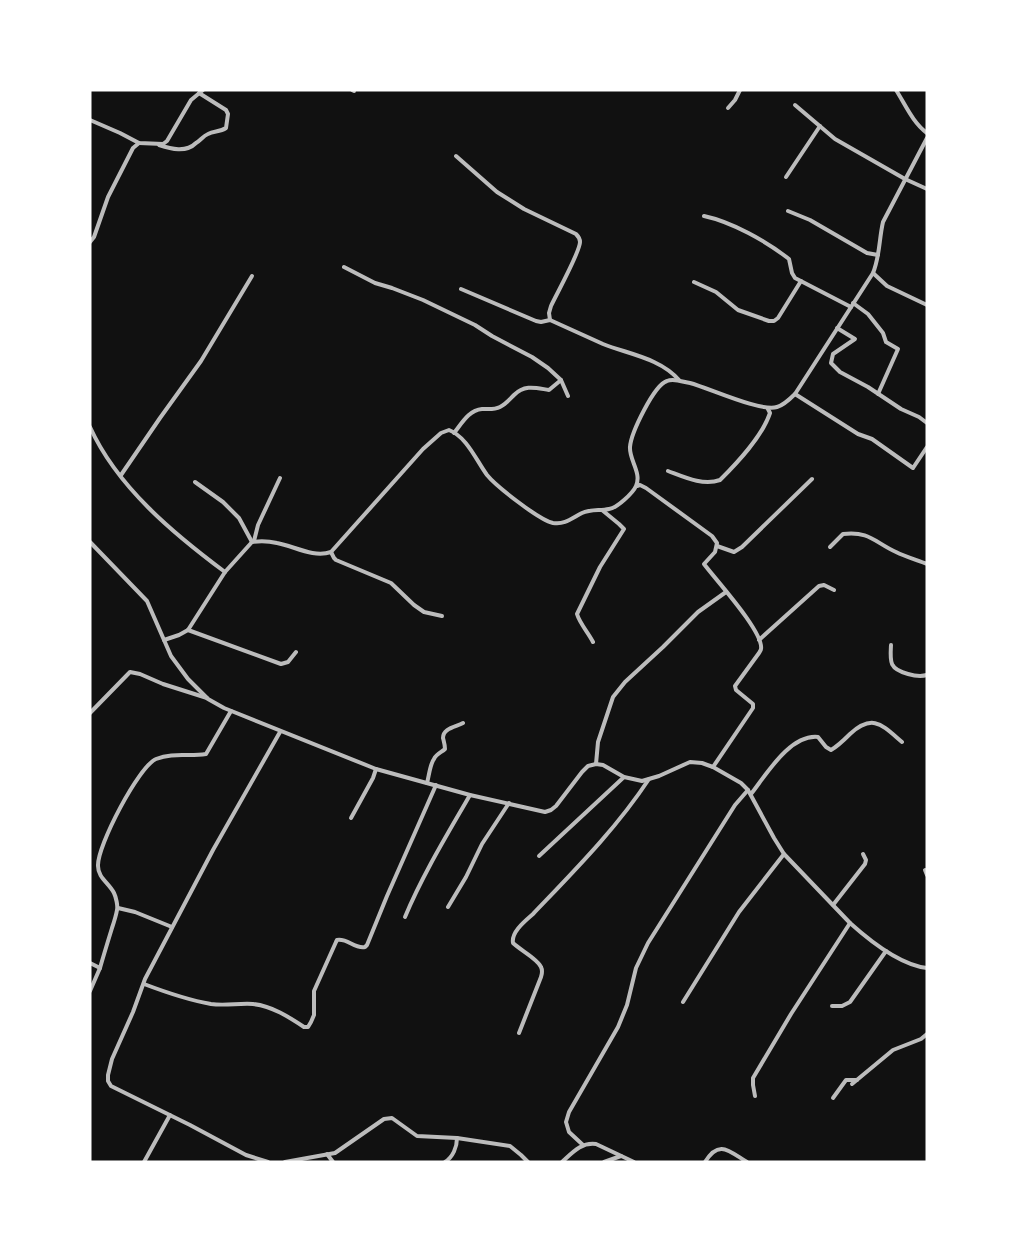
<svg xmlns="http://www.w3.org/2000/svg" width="1017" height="1252" viewBox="0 0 1017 1252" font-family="Manrope,sans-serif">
  <rect width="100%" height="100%" fill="#111"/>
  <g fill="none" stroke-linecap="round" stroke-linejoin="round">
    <!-- minor -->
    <g stroke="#bcbcbc" stroke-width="4">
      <path d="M 352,90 L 354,91"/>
      <path d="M 896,90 C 905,104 913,123 927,133"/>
      <path d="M 795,105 L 835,139 L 905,179 L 927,189"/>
      <path d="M 728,108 L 735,100 L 740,90"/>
      <path d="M 90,120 L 120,133 L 139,143 L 163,144 L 167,141 L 191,100 L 203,90"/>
      <path d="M 159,145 C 171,149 186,153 196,143 C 201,140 203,136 208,134 C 214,131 220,132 226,128 L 228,114 L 226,110 L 199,93"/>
      <path d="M 456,156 L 497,192 L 524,209 L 576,234 C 578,236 580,239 580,242 C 580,252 556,295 551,306 L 549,313 L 550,320"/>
      <path d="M 786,177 L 820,126"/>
      <path d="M 788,211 L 810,220 L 867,253 L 878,255"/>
      <path d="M 704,216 C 732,222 766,241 789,259 L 792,273 L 795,278 L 851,307"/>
      <path d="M 90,242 L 94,237 L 108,197 L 133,148 L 139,143"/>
      <path d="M 344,267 L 375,283 L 392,288 L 423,300 L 475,325 L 492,336 L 532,357 L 548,368 L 561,380 L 568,396"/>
      <path d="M 873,273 L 887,286 L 927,305"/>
      <path d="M 694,282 L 716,292 L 738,310 L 769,321 L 774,321 L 778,318 L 801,281"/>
      <path d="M 461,289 L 536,321 L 541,322 L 550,320 C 568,328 585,336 603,344 C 628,354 660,358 679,380"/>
      <path d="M 853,303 L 868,314 L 883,333 L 886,342 L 898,349 L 878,394"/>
      <path d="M 837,328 L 855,339 L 833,354 L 831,363 L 840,372 L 868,387 L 901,409 L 919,417 L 927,423"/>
      <path d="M 795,394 L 858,434 L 872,439 L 913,468 L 927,447"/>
      <path d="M 90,427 C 117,487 174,534 225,572"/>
      <path d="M 454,433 C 462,423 469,410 482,409 C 489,409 494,410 500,407 C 506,404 510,399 514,395 C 525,384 536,388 549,390 L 561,380"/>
      <path d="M 668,471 C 684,477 703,486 720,480 C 737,463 762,437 770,413 L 768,409"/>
      <path d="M 121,475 L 160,418 L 201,361 L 252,276"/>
      <path d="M 195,482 L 223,502 L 239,518 L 252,542"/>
      <path d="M 637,486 L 640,485 L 646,488 L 712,536 L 717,543 L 715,552 L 704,564 C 715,579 764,632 761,649 C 761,650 760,651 759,653 L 735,686 L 736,690 L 753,704 L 753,708 L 713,767"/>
      <path d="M 254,541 L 258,525 L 280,478"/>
      <path d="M 90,542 L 147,601 L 171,656 L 188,679 L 208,699 L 224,708 L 376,769 L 470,795 L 545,812 L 551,810 L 556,806 L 582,772 L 588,766 L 596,764 L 603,765 L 624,777 L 642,781 L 659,776 L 690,762 L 702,763 L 713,767 L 741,783 L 748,790 L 774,838 L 784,854 L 850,923 C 870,941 900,965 927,968"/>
      <path d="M 717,546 L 734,552 L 742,547 L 812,479"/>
      <path d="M 830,547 L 843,534 C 870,531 874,542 896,552 C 906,557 917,560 927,564"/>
      <path d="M 331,552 L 334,558 L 336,560 L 391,583 L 414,605 L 424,612 L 442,616"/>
      <path d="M 188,630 L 281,664 L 288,662 L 296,652"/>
      <path d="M 164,640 L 179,635 L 188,630 L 225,572 L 252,542 C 260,541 268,541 277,543 C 294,546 313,558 331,552 L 423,449 L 441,433 L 449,430 C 467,437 476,460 487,475 C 496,486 539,520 553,523 C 565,525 572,518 582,513 C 591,509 600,511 609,509 C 617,508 633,493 636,486 C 642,473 629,460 630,447 C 631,433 654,385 667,381 C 674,378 683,382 690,383 C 709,388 760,412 777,407 C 784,405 790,399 795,394 L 873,273 C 880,256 879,239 883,222 L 927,138"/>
      <path d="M 759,640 L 819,586 L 824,585 L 834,590"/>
      <path d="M 593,642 C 588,632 580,624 577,614 L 600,567 L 624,529 L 619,524 L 602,510"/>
      <path d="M 891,645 C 890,662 889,669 908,674 C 915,676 920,677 927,675"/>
      <path d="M 90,713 L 130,672 L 140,674 L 163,684 L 207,698"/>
      <path d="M 596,764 L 598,742 L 613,697 L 625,682 L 663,647 L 698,612 L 726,592"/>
      <path d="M 427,783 C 429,776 430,764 434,759 C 436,754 442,752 445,749 C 445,745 444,742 443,738 C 443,728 456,727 463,723"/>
      <path d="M 751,794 C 766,775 790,734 818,737 L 826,747 L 831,750 C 838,746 844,740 850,734 C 873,713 882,725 902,742"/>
      <path d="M 351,818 L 373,778 L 376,769"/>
      <path d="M 539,856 L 624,777"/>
      <path d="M 925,870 L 927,875"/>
      <path d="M 833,905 L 865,864 L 866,860 L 863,854"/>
      <path d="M 448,907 L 466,877 L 482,844 L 509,803"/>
      <path d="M 118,908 L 135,912 L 172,927"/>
      <path d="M 405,917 C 423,874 447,835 470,795"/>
      <path d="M 90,963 L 100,968 C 104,954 108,941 112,928 C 114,922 116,916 117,910 C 118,906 116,897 114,893 C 109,883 98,878 98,866 C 97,846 139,766 156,759 C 174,752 188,757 206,754 L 231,711"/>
      <path d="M 144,984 C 165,992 188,1000 211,1004 C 225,1006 239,1003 253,1004 C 272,1006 289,1017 304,1027 L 308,1027 L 311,1022 L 314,1015 L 314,991 L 336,942 L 337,940 C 348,938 354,949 365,947 L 367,945 L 387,896 L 436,785"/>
      <path d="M 90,991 L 100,968"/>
      <path d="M 683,1002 L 739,912 L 784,854"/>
      <path d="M 832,1006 L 842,1006 L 850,1002 L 886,951"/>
      <path d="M 519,1033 L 541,977 C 542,973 543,971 541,967 C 538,959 520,950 513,943 C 511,932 525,921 533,914 C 574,871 616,829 649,779"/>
      <path d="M 852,1084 L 893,1050 L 921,1039 L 927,1034"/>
      <path d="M 755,1096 L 753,1085 L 753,1078 L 791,1014 L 850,923"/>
      <path d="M 833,1098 L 846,1080 L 857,1080"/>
      <path d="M 583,1145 L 569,1132 L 566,1122 L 569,1112 L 618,1027 L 627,1005 L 636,968 L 648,943 L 735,805 L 748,790"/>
      <path d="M 327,1154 L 333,1162"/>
      <path d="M 144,1162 L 170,1115"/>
      <path d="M 268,1162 L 246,1155 L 190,1125 L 111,1086 L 108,1081 L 108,1075 L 112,1059 L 133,1012 L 145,979 L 213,850 L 280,732"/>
      <path d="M 285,1162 L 335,1153 L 384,1119 L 392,1118 L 417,1136 L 457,1138 L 510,1146 L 521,1155 L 528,1162"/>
      <path d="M 445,1162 C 453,1157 457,1147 457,1138"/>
      <path d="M 562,1162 C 572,1153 581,1142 596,1144 L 634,1162"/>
      <path d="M 604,1162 L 621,1156"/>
      <path d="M 705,1162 C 719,1139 729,1151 747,1162"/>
    </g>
  </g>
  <!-- border -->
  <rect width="1017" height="1252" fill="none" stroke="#ffffff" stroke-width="183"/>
</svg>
